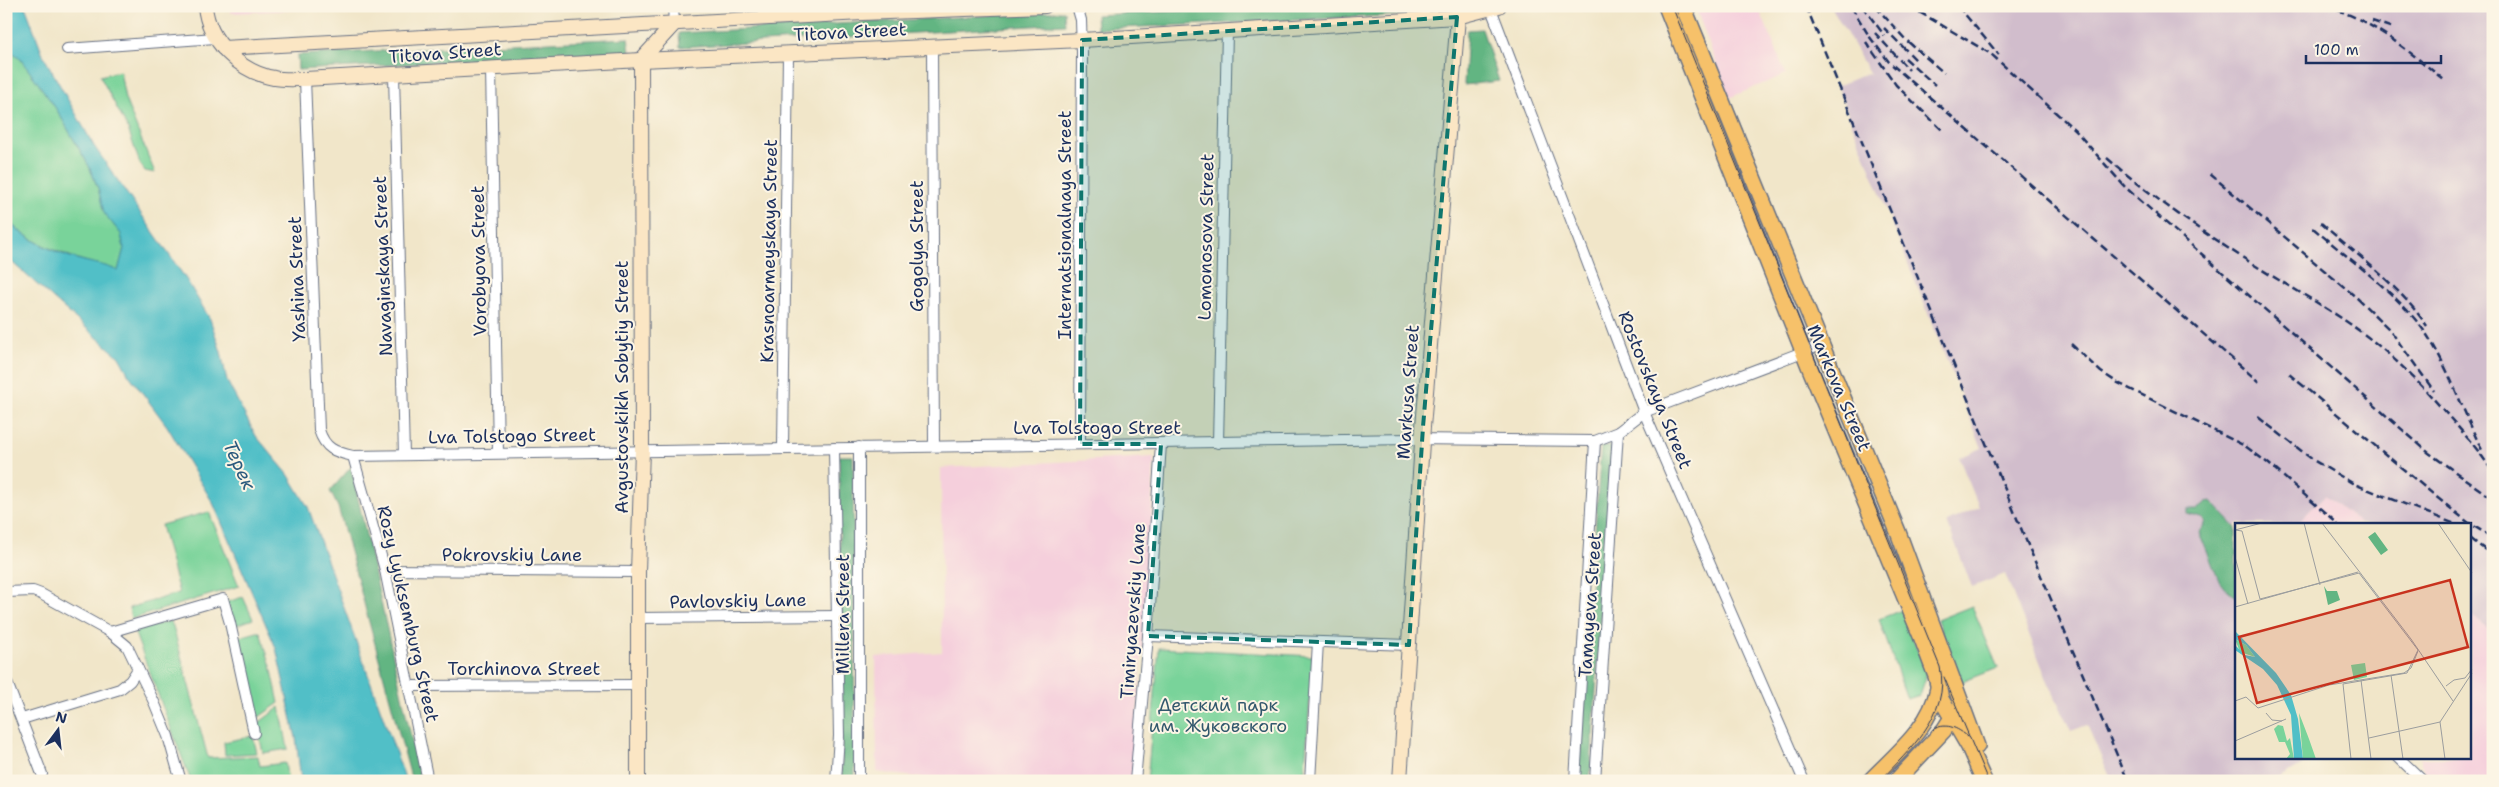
<svg xmlns="http://www.w3.org/2000/svg" width="2499" height="787" viewBox="0 0 2499 787" font-family="'Shantell Sans',sans-serif">
  <rect width="100%" height="100%" fill="#fcf5e5"/>
  <filter id="ink" filterUnits="userSpaceOnUse"><feTurbulence type="fractalNoise" baseFrequency=".02" numOctaves="2"/><feDisplacementMap in="SourceGraphic" scale="10" xChannelSelector="R" yChannelSelector="G"/><feConvolveMatrix kernelMatrix="1 2 1 2 8 2 1 2 1" color-interpolation-filters="sRGB"/></filter>
  <filter id="wash" filterUnits="userSpaceOnUse"><feTurbulence type="fractalNoise" baseFrequency=".0096" numOctaves="4" result="noise"/><feDisplacementMap in="SourceGraphic" scale="20" xChannelSelector="R" yChannelSelector="G"/><feGaussianBlur stdDeviation="1.12" result="paint"/><feColorMatrix in="noise" values="0 0 0 0 0 0 0 0 0 0 0 0 0 0 0 0 0 1.4 0 .05"/><feComposite in="paint" operator="in"/></filter>
  <g filter="url(#wash)">
    <rect width="100%" height="100%" fill="#f1e6c9"/>
    <!-- built -->
    <g fill="#f5cfdc">
      <path d="M 231,6 L 356,6 L 356,7 L 231,13 Z"/>
      <path d="M 1695,6 L 1758,6 L 1786,74 L 1729,98 Z"/>
      <path d="M 1154,457 L 1150,552 L 1132,781 L 945,781 L 877,772 L 876,657 L 942,652 L 941,468 Z"/>
      <path d="M 2325,495 L 2361,524 L 2297,524 Z"/>
      <path d="M 2470,614 L 2493,633 L 2493,781 L 2428,781 L 2419,758 L 2470,758 Z"/>
    </g>
    <!-- industrial -->
    <path fill="#d1bdcc" d="M 1831,6 L 2493,6 L 2493,633 L 2470,614 L 2470,524 L 2361,524 L 2325,495 L 2297,524 L 2236,524 L 2236,758 L 2314,758 L 2276,781 L 2112,781 L 2087,725 L 2071,731 L 2046,677 L 2005,574 L 1972,587 L 1947,522 L 1979,507 L 1959,458 L 1982,448 L 1837,86 L 1868,73 L 1871,76 Z"/>
    <!-- green -->
    <g fill="#79d39a" stroke="#4a817c">
      <path d="M 6,48 L 19,57 L 38,83 L 57,110 L 89,166 L 98,188 L 104,213 L 121,234 L 124,248 L 118,271 C 106,265 94,264 81,260 C 53,250 27,241 6,219 Z"/>
      <path d="M 120,71 L 125,99 L 155,173 L 145,171 L 140,164 L 128,129 L 100,76 Z"/>
      <path d="M 209,512 L 239,586 L 131,619 L 129,608 L 179,593 L 161,525 Z"/>
      <path d="M 243,597 L 253,619 L 234,626 L 227,602 Z"/>
      <path d="M 1972,606 L 1998,668 L 1962,682 L 1937,620 Z"/>
      <path d="M 1902,610 L 1924,667 L 1926,677 L 1920,695 L 1907,699 L 1879,619 Z"/>
      <path d="M 170,621 L 173,626 L 208,758 L 258,756 L 260,766 L 285,763 L 288,781 L 191,781 L 134,631 Z"/>
      <path d="M 257,632 L 260,632 L 271,666 L 279,703 L 256,719 L 236,638 Z"/>
      <path d="M 1159,648 L 1313,656 L 1304,781 L 1147,781 Z"/>
      <path d="M 280,707 L 288,749 L 263,753 L 257,724 Z"/>
      <path d="M 253,736 L 257,753 L 225,755 L 224,742 Z"/>
    </g>
    <!-- forest -->
    <g fill="#62b582" stroke="#3e7270">
      <path d="M 1288,6 L 1443,6 L 1442,13 L 1427,14 L 1097,29 L 1096,15 Z"/>
      <path d="M 1064,11 L 1065,24 L 680,47 L 679,33 Z"/>
      <path d="M 1482,29 L 1499,81 L 1464,85 L 1467,30 Z"/>
      <path d="M 628,38 L 630,52 L 298,70 L 297,55 Z"/>
      <path d="M 1601,445 L 1612,446 L 1590,781 L 1578,781 Z"/>
      <path d="M 839,456 L 853,456 L 855,779 L 842,780 Z"/>
      <path d="M 351,467 L 421,781 L 412,781 L 338,507 L 330,491 Z"/>
      <path d="M 2211,501 L 2236,528 L 2236,597 L 2220,583 L 2199,532 L 2206,522 L 2202,518 L 2187,514 L 2187,510 L 2197,510 L 2206,502 Z"/>
    </g>
    <!-- water -->
    <path fill="#51bfc7" stroke="#367792" d="M 6,6 L 25,6 L 44,57 L 94,146 L 186,279 L 210,319 L 221,352 L 227,381 L 256,436 L 288,474 L 308,507 L 406,781 L 301,781 L 296,738 L 276,648 L 213,503 L 167,426 L 129,375 L 119,357 L 6,257 L 6,219 C 26,240 57,254 84,261 C 96,264 106,265 118,271 L 124,248 L 121,234 L 104,213 L 98,188 L 89,166 L 57,110 L 38,83 L 19,57 L 6,48 Z"/>
  </g>
  <g filter="url(#ink)">
    <g fill="none" stroke-linecap="round" stroke-linejoin="round">
      <defs>
        <g id="street">
          <path d="M 673,6 L 674,24"/>
          <path d="M 1077,6 L 1081,20 L 1082,52 L 1080,444"/>
          <path d="M 1490,6 L 1644,412 L 1804,781"/>
          <path d="M 932,46 L 934,446"/>
          <path d="M 67,49 L 215,38"/>
          <path d="M 491,69 L 498,452"/>
          <path d="M 394,75 L 404,455"/>
          <path d="M 305,79 L 319,430 C 325,449 335,452 353,456 L 1410,439 L 1595,441 L 1618,432 L 1644,412 L 1821,345"/>
          <path d="M 1218,443 L 1227,31"/>
          <path d="M 783,448 L 788,54"/>
          <path d="M 834,448 L 839,736 L 836,781"/>
          <path d="M 353,456 L 385,570 L 428,781"/>
          <path d="M 385,570 L 638,572"/>
          <path d="M 6,592 L 33,591 L 41,594 L 110,632 L 127,646 L 154,702 L 168,736 L 180,778"/>
          <path d="M 638,618 L 837,616"/>
          <path d="M 110,632 L 223,599 L 230,623 L 254,733"/>
          <path d="M 1148,636 L 1409,645"/>
          <path d="M 6,680 L 42,774"/>
          <path d="M 410,686 L 639,685"/>
          <path d="M 22,719 L 120,689 L 130,681 L 138,669"/>
          <path d="M 2399,758 L 2423,781"/>
          <path d="M 859,781 L 859,447"/>
          <path d="M 1135,781 L 1148,636 L 1161,444"/>
          <path d="M 1310,781 L 1318,642"/>
          <path d="M 1575,781 L 1595,441"/>
          <path d="M 1595,781 L 1618,432"/>
        </g>
        <g id="secondary">
          <path d="M 205,6 C 208,41 240,72 274,78 C 284,80 295,79 305,79 L 641,60 L 1082,40 L 1457,17 L 1499,6"/>
          <path d="M 223,48 L 862,13 L 1045,6"/>
          <path d="M 638,781 L 638,572 L 642,450 L 641,60 L 674,24"/>
          <path d="M 1400,781 L 1423,427 L 1459,6"/>
        </g>
        <g id="primary">
          <path d="M 1666,6 L 1811,371 L 1921,636 L 1936,676 L 1941,699 L 1969,747 L 1984,781"/>
          <path d="M 1683,6 L 1898,532 L 1977,746"/>
          <path d="M 1870,781 C 1896,754 1931,727 1938,688"/>
          <path d="M 1896,781 L 1944,730 L 1956,711"/>
        </g>
      </defs>
      <!-- street casing -->
      <use href="#street" stroke="#666f83" stroke-width="12"/>
      <!-- secondary casing -->
      <use href="#secondary" stroke="#666f83" stroke-width="16"/>
      <!-- primary casing -->
      <use href="#primary" stroke="#666f83" stroke-width="18"/>
      <!-- street -->
      <use href="#street" stroke="#fff" stroke-width="10"/>
      <!-- secondary -->
      <use href="#secondary" stroke="#fbe6c4" stroke-width="14"/>
      <!-- primary -->
      <use href="#primary" stroke="#f6c16b" stroke-width="15"/>
      <!-- tram -->
      <g stroke="#1b2f5e" stroke-width="1">
        <path d="M 1672,6 L 1940,667 C 1951,714 1909,750 1880,781"/>
        <path d="M 1944,677 L 1988,781"/>
        <path d="M 1932,730 C 1945,722 1957,727 1968,737"/>
      </g>
      <!-- rail -->
      <g stroke="#1b2f5e" stroke-width="2.5" stroke-dasharray="8 4" stroke-linecap="butt">
        <path d="M 1806,6 L 2025,538 L 2128,781"/>
        <path d="M 1851,6 L 1869,36 L 1889,62 L 2259,382"/>
        <path d="M 1862,6 L 1885,36"/>
        <path d="M 1875,6 L 1906,40 L 1944,73"/>
        <path d="M 1909,6 L 1991,54 L 2075,130 L 2125,187 L 2429,453 L 2493,499"/>
        <path d="M 1958,6 L 1999,55"/>
        <path d="M 2325,6 C 2371,19 2409,51 2444,80"/>
        <path d="M 2372,21 L 2393,28"/>
        <path d="M 1884,28 L 1916,60"/>
        <path d="M 1875,33 L 1909,70"/>
        <path d="M 1866,42 L 1896,85 L 1942,130"/>
        <path d="M 1905,58 L 1935,85"/>
        <path d="M 2107,158 C 2150,195 2197,229 2245,259 C 2283,284 2325,305 2361,332 C 2395,357 2424,387 2451,419 C 2466,436 2482,454 2493,473"/>
        <path d="M 2210,174 L 2357,298 L 2390,330 L 2434,391"/>
        <path d="M 2321,223 C 2357,255 2399,285 2427,326"/>
        <path d="M 2313,228 C 2349,259 2401,296 2427,335 C 2450,370 2463,412 2482,450"/>
        <path d="M 2071,344 L 2101,372 L 2118,383 L 2245,446 L 2269,464 L 2338,524"/>
        <path d="M 2289,374 L 2439,499 L 2469,523 L 2493,538"/>
        <path d="M 2258,417 L 2313,460 L 2354,484 L 2455,524"/>
        <path d="M 2470,538 L 2493,556"/>
      </g>
    </g>
  </g>
  <!-- marked area -->
  <path fill="#0f766e" fill-opacity="0.2" stroke="#0f766e" stroke-width="4" stroke-dasharray="10 6" stroke-linejoin="round" d="M 1457,17 L 1423,427 L 1409,645 L 1148,636 L 1161,444 L 1080,444 L 1082,40 Z"/>
  <g text-anchor="middle" stroke-width="4" stroke-linejoin="round" paint-order="stroke">
    <!-- street labels -->
    <g font-size="18" fill="#1b2f5e" stroke="#fcf5e5">
      <text transform="translate(850 32) rotate(-3)" y="6">Titova Street</text>
      <text transform="translate(445 53) rotate(-4)" y="6">Titova Street</text>
      <text transform="translate(1065 225) rotate(-90)" y="6">Internatsionalnaya Street</text>
      <text transform="translate(1206 237) rotate(-89)" y="6">Lomonosova Street</text>
      <text transform="translate(917 246) rotate(-90)" y="6">Gogolya Street</text>
      <text transform="translate(769 251) rotate(-89)" y="6">Krasnoarmeyskaya Street</text>
      <text transform="translate(479 261) rotate(-91)" y="6">Vorobyova Street</text>
      <text transform="translate(383 266) rotate(-92)" y="6">Navaginskaya Street</text>
      <text transform="translate(297 279) rotate(-92)" y="6">Yashina Street</text>
      <text transform="translate(622 387) rotate(-90)" y="6">Avgustovskikh Sobytiy Street</text>
      <text transform="translate(1839 388) rotate(67)" y="6">Markova Street</text>
      <text transform="translate(1655 390) rotate(68)" y="6">Rostovskaya Street</text>
      <text transform="translate(1408 392) rotate(-86)" y="6">Markusa Street</text>
      <text x="1097" y="434">Lva Tolstogo Street</text>
      <text transform="translate(512 436) rotate(-1)" y="6">Lva Tolstogo Street</text>
      <text x="512" y="561">Pokrovskiy Lane</text>
      <text transform="translate(738 601) rotate(-1)" y="6">Pavlovskiy Lane</text>
      <text transform="translate(1590 605) rotate(-86)" y="6">Tamayeva Street</text>
      <text transform="translate(1133 611) rotate(-86)" y="6">Timiryazevskiy Lane</text>
      <text transform="translate(408 614) rotate(77)" y="6">Rozy Lyuksemburg Street</text>
      <text transform="translate(843 614) rotate(-90)" y="6">Millera Street</text>
      <text x="524" y="675">Torchinova Street</text>
    </g>
    <!-- park labels -->
    <g font-size="18" fill="#32586d" stroke="#fcf5e5">
      <text x="1218" y="711">Детский парк<tspan x="1218" dy="21">им. Жуковского</tspan></text>
    </g>
    <!-- water labels -->
    <g font-size="19" font-style="italic" fill="#2b5a7e" stroke="#fcf5e5">
      <text transform="translate(240 465) rotate(65)" y="7">Терек</text>
    </g>
  </g>
  <!-- overview -->
  <g transform="translate(2235 523)">
    <rect width="236" height="236" fill="#f1e6c9"/>
    <path d="M 0,116 L 11,122 L 20,134 L 5,129 ZM 130,140 L 132,154 L 119,157 L 116,142 ZM 64,190 L 74,216 L 81,236 L 68,236 ZM 43,202 L 48,203 L 52,218 L 55,215 L 59,236 L 51,236 L 55,231 L 50,219 L 44,219 L 39,206 Z" fill="#79d39a"/>
    <path d="M 140,9 L 153,27 L 146,32 L 133,14 ZM 89,63 L 92,68 L 102,68 L 105,77 L 93,82 Z" fill="#62b582"/>
    <path d="M 0,108 L 41,150 L 56,172 L 63,196 L 68,236 L 59,236 L 56,192 L 42,162 L 28,146 L 0,127 L 0,122 L 10,132 L 20,134 L 11,122 L 0,116 Z" fill="#51bfc7"/>
    <path fill="none" stroke="#9b9d9e" stroke-width="1" d="M 69,0 L 85,62M 87,0 L 176,116 L 218,178M 203,0 L 237,50M 0,7 L 27,0M 0,7 L 7,8 L 25,76 L 124,50 L 183,127 L 172,150 L 108,161 L 116,236M 0,34 L 13,81M 0,84 L 123,49M 156,152 L 168,236M 126,157 L 136,236M 211,163 L 219,157 L 230,155 L 237,146M 0,178 L 11,174 L 23,185 L 94,162 L 169,150 L 176,145 L 183,128M 31,190 L 37,197 L 47,198M 134,215 L 205,199M 0,218 L 51,196M 210,236 L 205,199 L 237,150"/>
    <path fill="#c8321e" fill-opacity="0.15" stroke="#c8321e" stroke-width="2.5" d="M 215,57 L 233,124 L 22,180 L 4,114 Z"/>
    <rect width="236" height="236" fill="none" stroke="#1b2f5e" stroke-width="2.5"/>
  </g>
  <!-- margin -->
  <rect width="2499" height="787" fill="none" stroke="#fcf5e5" stroke-width="25"/>
  <!-- north arrow -->
  <g transform="translate(58 730) rotate(15)" stroke="#fcf5e5" stroke-width="4" paint-order="stroke">
  <path d="M0-4L9 19L0 12L-9 19Z" fill="#1b2f5e"/>
  <text y="-8" font-size="14" font-weight="bold" text-anchor="middle" fill="#1b2f5e">N</text>
  </g>
  <!-- scale -->
  <path d="M2306 55v8h135v-8" fill="none" stroke="#1b2f5e" stroke-width="2.5"/>
  <text x="2314" y="55" font-size="15" fill="#1b2f5e" stroke="#fcf5e5" stroke-width="4" paint-order="stroke">100 m</text>
</svg>
